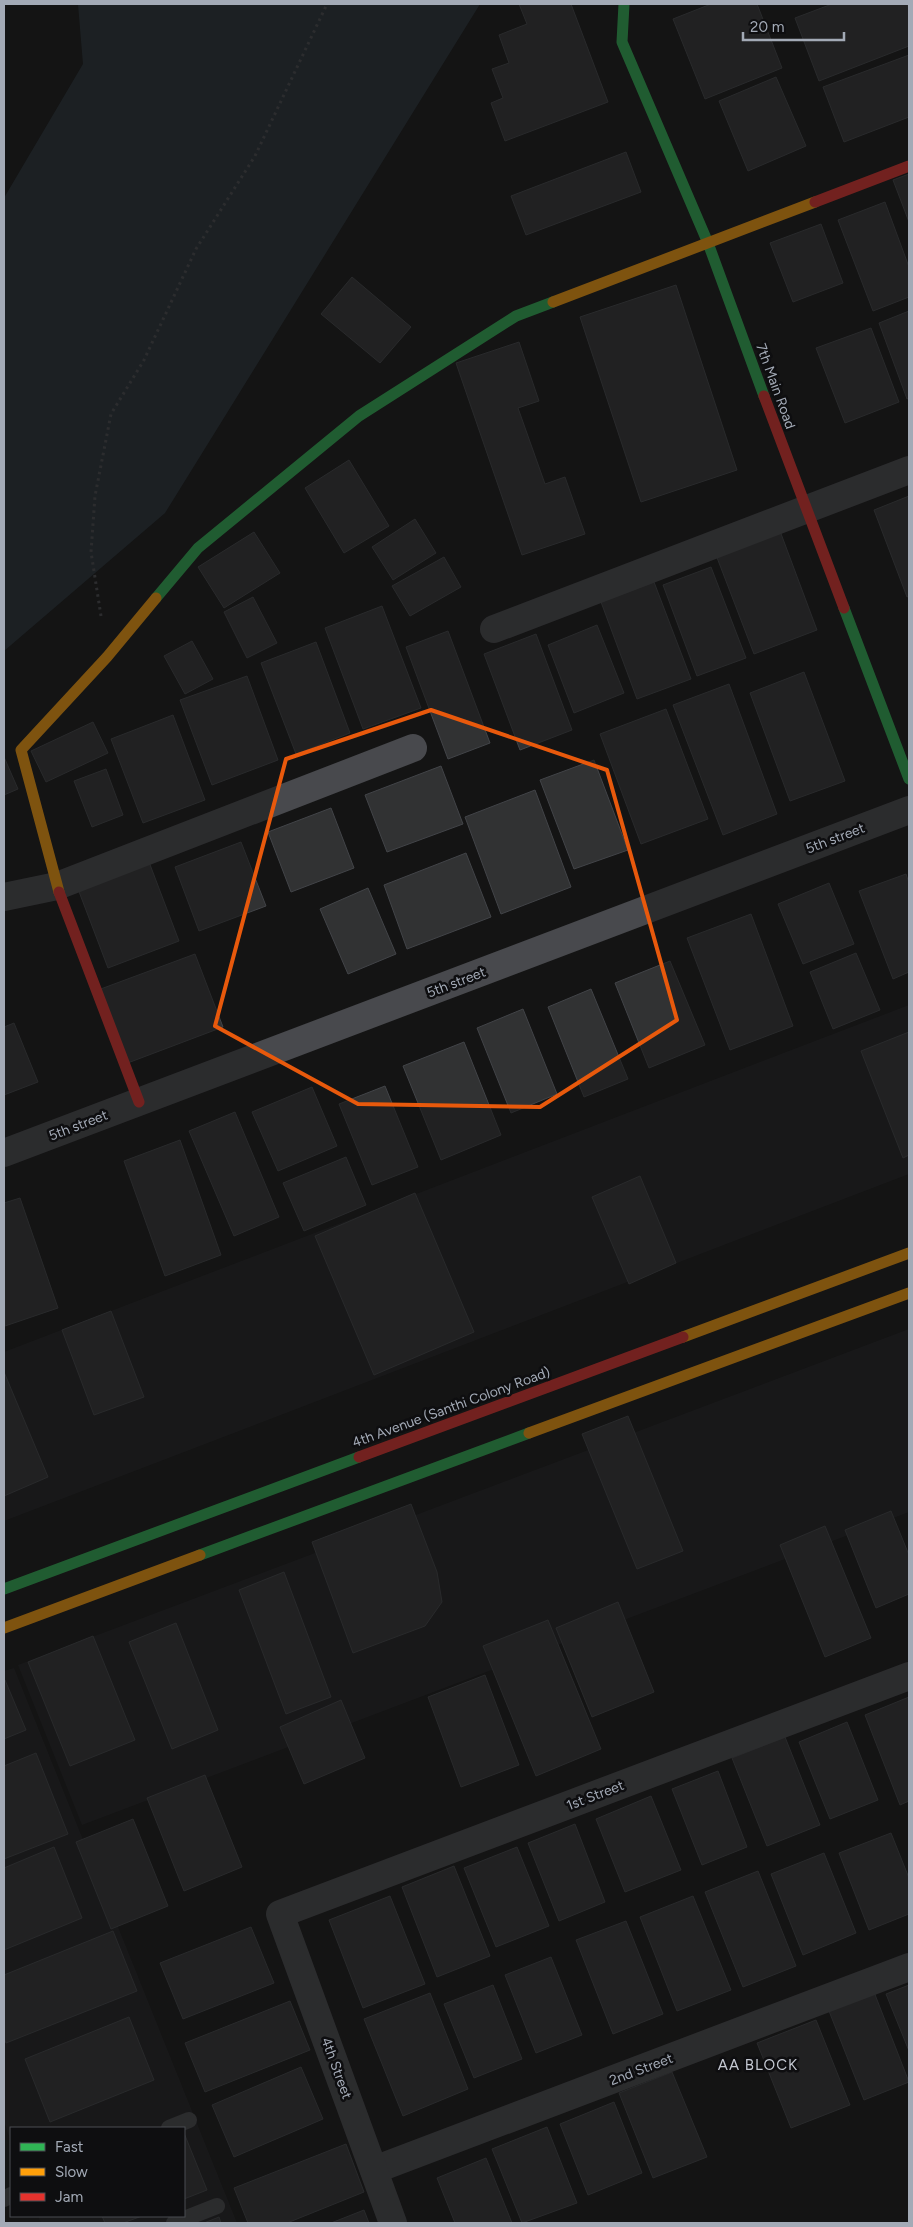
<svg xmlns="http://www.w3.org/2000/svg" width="913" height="2227" viewBox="0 0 913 2227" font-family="Figtree,sans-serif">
  <rect width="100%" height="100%" fill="#141414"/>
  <!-- built -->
  <g fill="#1e1e20">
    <path d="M 909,1005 L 909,1174 L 4,1521 L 4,1352 Z"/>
    <path d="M 909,1329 L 909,1512 L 82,1825 L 18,1665 Z"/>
    <path d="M 14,1668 L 237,2223 L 41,2223 L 38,2216 L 184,2216 L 184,2128 L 11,2128 L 11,2142 L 4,2121 L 4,1671 Z"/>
  </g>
  <!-- water -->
  <path fill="#263037" d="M 78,4 L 480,4 L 165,513 L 4,651 L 4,198 L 83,64 Z"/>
  <!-- building -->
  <g fill="#313233" stroke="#424448">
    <path d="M 519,4 L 571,4 L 608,102 L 505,141 L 491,103 L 503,98 L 492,69 L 509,63 L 499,35 L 527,24 Z"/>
    <path d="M 711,4 L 757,4 L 782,68 L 705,99 L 673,19 Z"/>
    <path d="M 832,4 L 907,4 L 909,10 L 909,46 L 819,81 L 795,18 Z"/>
    <path d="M 909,55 L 909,117 L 844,142 L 823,87 Z"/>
    <path d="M 776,77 L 806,146 L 748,171 L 719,101 Z"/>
    <path d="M 626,152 L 641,192 L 526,235 L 511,196 Z"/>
    <path d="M 909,174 L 909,222 L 893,180 Z"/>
    <path d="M 885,202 L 909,267 L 909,297 L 873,311 L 838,220 Z"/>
    <path d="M 821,224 L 843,283 L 793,302 L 770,243 Z"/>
    <path d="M 352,277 L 411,327 L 380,363 L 321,314 Z"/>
    <path d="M 676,285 L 737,470 L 641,502 L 580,317 Z"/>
    <path d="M 909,311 L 909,398 L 907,399 L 879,323 Z"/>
    <path d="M 871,328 L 899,402 L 845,423 L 816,348 Z"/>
    <path d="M 519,342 L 539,401 L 518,408 L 545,484 L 565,477 L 585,534 L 522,555 L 456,363 Z"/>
    <path d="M 349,460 L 389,526 L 344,553 L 305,488 Z"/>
    <path d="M 909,496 L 909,596 L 907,597 L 874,510 Z"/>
    <path d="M 415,519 L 436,553 L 393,580 L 372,547 Z"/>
    <path d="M 780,531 L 817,630 L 754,654 L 716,555 Z"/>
    <path d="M 254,532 L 280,573 L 224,608 L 198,567 Z"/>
    <path d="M 444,557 L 461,587 L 410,616 L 392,586 Z"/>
    <path d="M 711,567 L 746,658 L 697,676 L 663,585 Z"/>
    <path d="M 654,582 L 691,679 L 637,699 L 601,602 Z"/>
    <path d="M 253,597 L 277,643 L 247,658 L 224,612 Z"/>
    <path d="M 382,606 L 421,708 L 363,729 L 325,628 Z"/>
    <path d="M 597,625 L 624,693 L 574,713 L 548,645 Z"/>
    <path d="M 448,631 L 490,743 L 448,759 L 406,647 Z"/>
    <path d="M 536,634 L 572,730 L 520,750 L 484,654 Z"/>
    <path d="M 192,641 L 213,679 L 185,694 L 164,656 Z"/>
    <path d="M 316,642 L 350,733 L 296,754 L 261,663 Z"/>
    <path d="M 804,672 L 845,781 L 790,801 L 750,693 Z"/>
    <path d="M 247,676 L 278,760 L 212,785 L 180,700 Z"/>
    <path d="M 729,684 L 777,814 L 723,835 L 673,705 Z"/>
    <path d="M 666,709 L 708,819 L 641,844 L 600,734 Z"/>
    <path d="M 173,715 L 205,800 L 143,823 L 111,739 Z"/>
    <path d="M 93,722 L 108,753 L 46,782 L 31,751 Z"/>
    <path d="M 4,757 L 18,789 L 4,795 Z"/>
    <path d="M 594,760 L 628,850 L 574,869 L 540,780 Z"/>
    <path d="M 441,766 L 463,824 L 387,852 L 365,795 Z"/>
    <path d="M 106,769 L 123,815 L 92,827 L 74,781 Z"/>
    <path d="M 535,790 L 571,887 L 501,914 L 465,817 Z"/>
    <path d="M 331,808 L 354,868 L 291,892 L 268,832 Z"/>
    <path d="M 241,842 L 266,906 L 199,931 L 175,867 Z"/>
    <path d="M 466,853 L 491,917 L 407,949 L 384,885 Z"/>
    <path d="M 149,862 L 179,941 L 108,968 L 78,889 Z"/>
    <path d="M 906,874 L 909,883 L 909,972 L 893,979 L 859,891 Z"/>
    <path d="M 829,883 L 854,944 L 803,964 L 778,904 Z"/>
    <path d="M 368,888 L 396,954 L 348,974 L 320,909 Z"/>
    <path d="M 751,914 L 793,1026 L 730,1050 L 687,938 Z"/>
    <path d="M 856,953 L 880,1010 L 833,1029 L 810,972 Z"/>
    <path d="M 195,954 L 223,1027 L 125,1064 L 98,990 Z"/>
    <path d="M 670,961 L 705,1045 L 649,1068 L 615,983 Z"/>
    <path d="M 591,989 L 628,1079 L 584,1097 L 548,1007 Z"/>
    <path d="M 523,1009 L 557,1094 L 511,1113 L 477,1028 Z"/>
    <path d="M 14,1023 L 38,1082 L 4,1095 L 4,1027 Z"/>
    <path d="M 909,1032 L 909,1155 L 903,1158 L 861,1051 Z"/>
    <path d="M 464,1042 L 501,1135 L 441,1160 L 403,1066 Z"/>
    <path d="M 385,1086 L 418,1167 L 372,1185 L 339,1104 Z"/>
    <path d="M 312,1087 L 337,1146 L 278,1171 L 252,1112 Z"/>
    <path d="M 235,1112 L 279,1217 L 234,1236 L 189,1131 Z"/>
    <path d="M 180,1140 L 221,1255 L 165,1276 L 124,1161 Z"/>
    <path d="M 346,1157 L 366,1205 L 304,1231 L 283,1183 Z"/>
    <path d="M 640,1176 L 676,1263 L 629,1284 L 592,1197 Z"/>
    <path d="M 415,1193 L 474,1332 L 374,1375 L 315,1236 Z"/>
    <path d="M 20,1198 L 58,1308 L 5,1326 L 4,1203 Z"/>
    <path d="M 111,1311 L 144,1397 L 94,1415 L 62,1330 Z"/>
    <path d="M 4,1372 L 48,1477 L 4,1496 Z"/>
    <path d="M 628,1416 L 683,1551 L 637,1569 L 582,1434 Z"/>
    <path d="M 411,1504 L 437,1572 L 442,1602 L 425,1626 L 353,1653 L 312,1542 Z"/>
    <path d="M 891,1511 L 909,1555 L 909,1594 L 876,1608 L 845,1530 Z"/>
    <path d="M 825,1526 L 871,1638 L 825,1657 L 780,1545 Z"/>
    <path d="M 284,1572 L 331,1697 L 286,1714 L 239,1590 Z"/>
    <path d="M 618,1602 L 654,1692 L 592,1717 L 556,1628 Z"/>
    <path d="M 548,1620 L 601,1749 L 536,1776 L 483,1646 Z"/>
    <path d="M 176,1623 L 218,1730 L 172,1749 L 129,1642 Z"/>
    <path d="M 93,1636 L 135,1740 L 70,1766 L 28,1662 Z"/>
    <path d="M 485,1675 L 519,1765 L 461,1787 L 428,1697 Z"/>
    <path d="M 4,1680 L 5,1680 L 26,1730 L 4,1739 Z"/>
    <path d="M 909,1697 L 909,1801 L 900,1805 L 865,1715 Z"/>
    <path d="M 341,1700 L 365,1758 L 304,1784 L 280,1727 Z"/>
    <path d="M 847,1722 L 878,1800 L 830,1819 L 799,1742 Z"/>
    <path d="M 785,1737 L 820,1825 L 767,1846 L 732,1758 Z"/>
    <path d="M 36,1753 L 68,1834 L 4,1859 L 4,1766 Z"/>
    <path d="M 718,1771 L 747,1847 L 702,1865 L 672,1789 Z"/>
    <path d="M 205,1775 L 242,1867 L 184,1891 L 147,1798 Z"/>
    <path d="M 651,1796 L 681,1870 L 625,1892 L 596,1819 Z"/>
    <path d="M 133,1819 L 168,1906 L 111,1929 L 76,1842 Z"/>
    <path d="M 575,1824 L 605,1902 L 559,1921 L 528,1843 Z"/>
    <path d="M 891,1833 L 909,1878 L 909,1914 L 869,1930 L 839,1853 Z"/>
    <path d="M 54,1847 L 82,1918 L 4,1950 L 4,1868 Z"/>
    <path d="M 517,1847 L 549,1926 L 496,1947 L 464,1868 Z"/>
    <path d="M 824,1853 L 856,1933 L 803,1955 L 771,1874 Z"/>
    <path d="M 454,1866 L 490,1956 L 437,1977 L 402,1887 Z"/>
    <path d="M 758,1871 L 796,1966 L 743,1987 L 705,1892 Z"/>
    <path d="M 390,1896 L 425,1984 L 363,2008 L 329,1920 Z"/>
    <path d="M 693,1896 L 731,1990 L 677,2011 L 640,1917 Z"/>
    <path d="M 626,1921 L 663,2014 L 613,2034 L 576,1940 Z"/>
    <path d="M 251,1927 L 274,1983 L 183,2019 L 160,1963 Z"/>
    <path d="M 113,1931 L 137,1991 L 6,2043 L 4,2038 L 4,1975 Z"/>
    <path d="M 551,1957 L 582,2035 L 536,2053 L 505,1975 Z"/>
    <path d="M 493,1985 L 522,2059 L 474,2078 L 444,2004 Z"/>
    <path d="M 909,1985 L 909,2051 L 886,1994 Z"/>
    <path d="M 874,1992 L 909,2082 L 864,2100 L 829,2011 Z"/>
    <path d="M 430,1993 L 468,2089 L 403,2116 L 364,2019 Z"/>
    <path d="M 290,2001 L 310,2050 L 205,2092 L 185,2043 Z"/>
    <path d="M 129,2017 L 154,2080 L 50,2122 L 25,2059 Z"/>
    <path d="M 816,2020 L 850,2105 L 791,2128 L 757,2043 Z"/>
    <path d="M 301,2067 L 323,2119 L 234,2157 L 212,2105 Z"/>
    <path d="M 672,2072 L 707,2157 L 653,2178 L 619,2093 Z"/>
    <path d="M 614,2102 L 642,2173 L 588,2195 L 560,2124 Z"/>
    <path d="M 547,2127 L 577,2203 L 522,2223 L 492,2149 Z"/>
    <path d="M 184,2133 L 207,2190 L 184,2199 Z"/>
    <path d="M 346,2144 L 364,2192 L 287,2223 L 248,2223 L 234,2188 Z"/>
    <path d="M 486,2158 L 512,2223 L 455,2223 L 437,2178 Z"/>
    <path d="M 364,2210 L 369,2223 L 331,2223 Z"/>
    <path d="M 102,2216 L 142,2216 L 123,2223 L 105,2223 Z"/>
    <path d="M 219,2217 L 221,2223 L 204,2223 Z"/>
  </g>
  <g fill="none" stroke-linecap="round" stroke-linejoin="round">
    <!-- path -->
    <path stroke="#494b4f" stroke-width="3" stroke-dasharray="2.5 4" stroke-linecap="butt" d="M 101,616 L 91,552 L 95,496 L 111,414 L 144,360 L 196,249 L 255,156 L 327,4"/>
    <!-- lane -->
    <g stroke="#48494d" stroke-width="16">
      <path d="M 169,2128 L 189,2120"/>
      <path d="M 4,2199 L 11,2195"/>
      <path d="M 174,2223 L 217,2206"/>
    </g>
    <!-- street -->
    <g stroke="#48494d" stroke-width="28">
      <path d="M 494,629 L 909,470"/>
      <path d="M 4,897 L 57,886 L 413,748"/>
      <path d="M 4,1153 L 909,810"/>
      <path d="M 374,2170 L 909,1967"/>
      <path d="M 393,2223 L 280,1914 L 909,1676"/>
    </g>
    <!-- fast -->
    <g stroke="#30b455" stroke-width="11">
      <path d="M 624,4 L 622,42 L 708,243 L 764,396"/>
      <path d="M 156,598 L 198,548 L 359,416 L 516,316 L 553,302"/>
      <path d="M 844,608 L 909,779"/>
      <path d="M 200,1555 L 529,1433"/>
      <path d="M 4,1589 L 359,1457"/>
    </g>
    <!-- slow -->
    <g stroke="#ff9f0a" stroke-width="11">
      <path d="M 553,302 L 815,202"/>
      <path d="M 59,892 L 21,750 L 107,657 L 156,598"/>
      <path d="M 683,1337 L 909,1253"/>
      <path d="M 529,1433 L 909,1293"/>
      <path d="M 4,1628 L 200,1555"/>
    </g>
    <!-- jam -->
    <g stroke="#e5322d" stroke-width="11">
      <path d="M 815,202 L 909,166"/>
      <path d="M 764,396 L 844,608"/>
      <path d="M 59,892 L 139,1102"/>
      <path d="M 359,1457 L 683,1337"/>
    </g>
  </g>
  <!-- marked area -->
  <path d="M0 0H913V2227H0ZM 431,710 L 607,770 L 677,1020 L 540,1107 L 358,1104 L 215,1026 L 286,759 Z" fill="#141414" fill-opacity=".55" fill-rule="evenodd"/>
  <path fill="none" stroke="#e8590c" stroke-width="4" stroke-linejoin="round" d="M 431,710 L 607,770 L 677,1020 L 540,1107 L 358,1104 L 215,1026 L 286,759 Z"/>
  <g text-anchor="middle" stroke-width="5" stroke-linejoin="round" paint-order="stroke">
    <!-- street labels -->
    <g font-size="14" fill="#a3aab6" stroke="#0e0e10">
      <text transform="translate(776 386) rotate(70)" y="5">7th Main Road</text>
      <text transform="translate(835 838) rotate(-21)" y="5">5th street</text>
      <text transform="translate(456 982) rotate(-21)" y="5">5th street</text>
      <text transform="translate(78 1125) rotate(-21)" y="5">5th street</text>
      <text transform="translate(451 1407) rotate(-20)" y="5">4th Avenue (Santhi Colony Road)</text>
      <text transform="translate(595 1795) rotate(-21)" y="5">1st Street</text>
      <text transform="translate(337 2068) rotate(70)" y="5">4th Street</text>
      <text transform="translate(641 2069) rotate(-21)" y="5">2nd Street</text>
    </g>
    <!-- neighbourhood labels -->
    <g font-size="15" letter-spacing="1" fill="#c5c9d2" stroke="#0e0e10">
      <text x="758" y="2070">AA BLOCK</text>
    </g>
  </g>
  <!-- border -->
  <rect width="913" height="2227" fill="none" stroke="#a3aab6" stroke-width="10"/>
  <!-- legend -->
  <rect x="10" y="2127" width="175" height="90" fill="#0e0e10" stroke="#4a4c52"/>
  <rect x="20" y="2143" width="25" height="8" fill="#30b455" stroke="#4a4c52"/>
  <text x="55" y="2152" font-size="15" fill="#a3aab6">Fast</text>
  <rect x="20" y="2168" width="25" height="8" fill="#ff9f0a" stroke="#4a4c52"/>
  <text x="55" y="2177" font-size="15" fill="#a3aab6">Slow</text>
  <rect x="20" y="2193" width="25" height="8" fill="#e5322d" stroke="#4a4c52"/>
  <text x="55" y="2202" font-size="15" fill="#a3aab6">Jam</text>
  <!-- scale -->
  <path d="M743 32v8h101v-8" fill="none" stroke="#a3aab6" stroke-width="2.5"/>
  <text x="750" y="32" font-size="15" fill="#a3aab6" stroke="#0e0e10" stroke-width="4" paint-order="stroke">20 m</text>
</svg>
